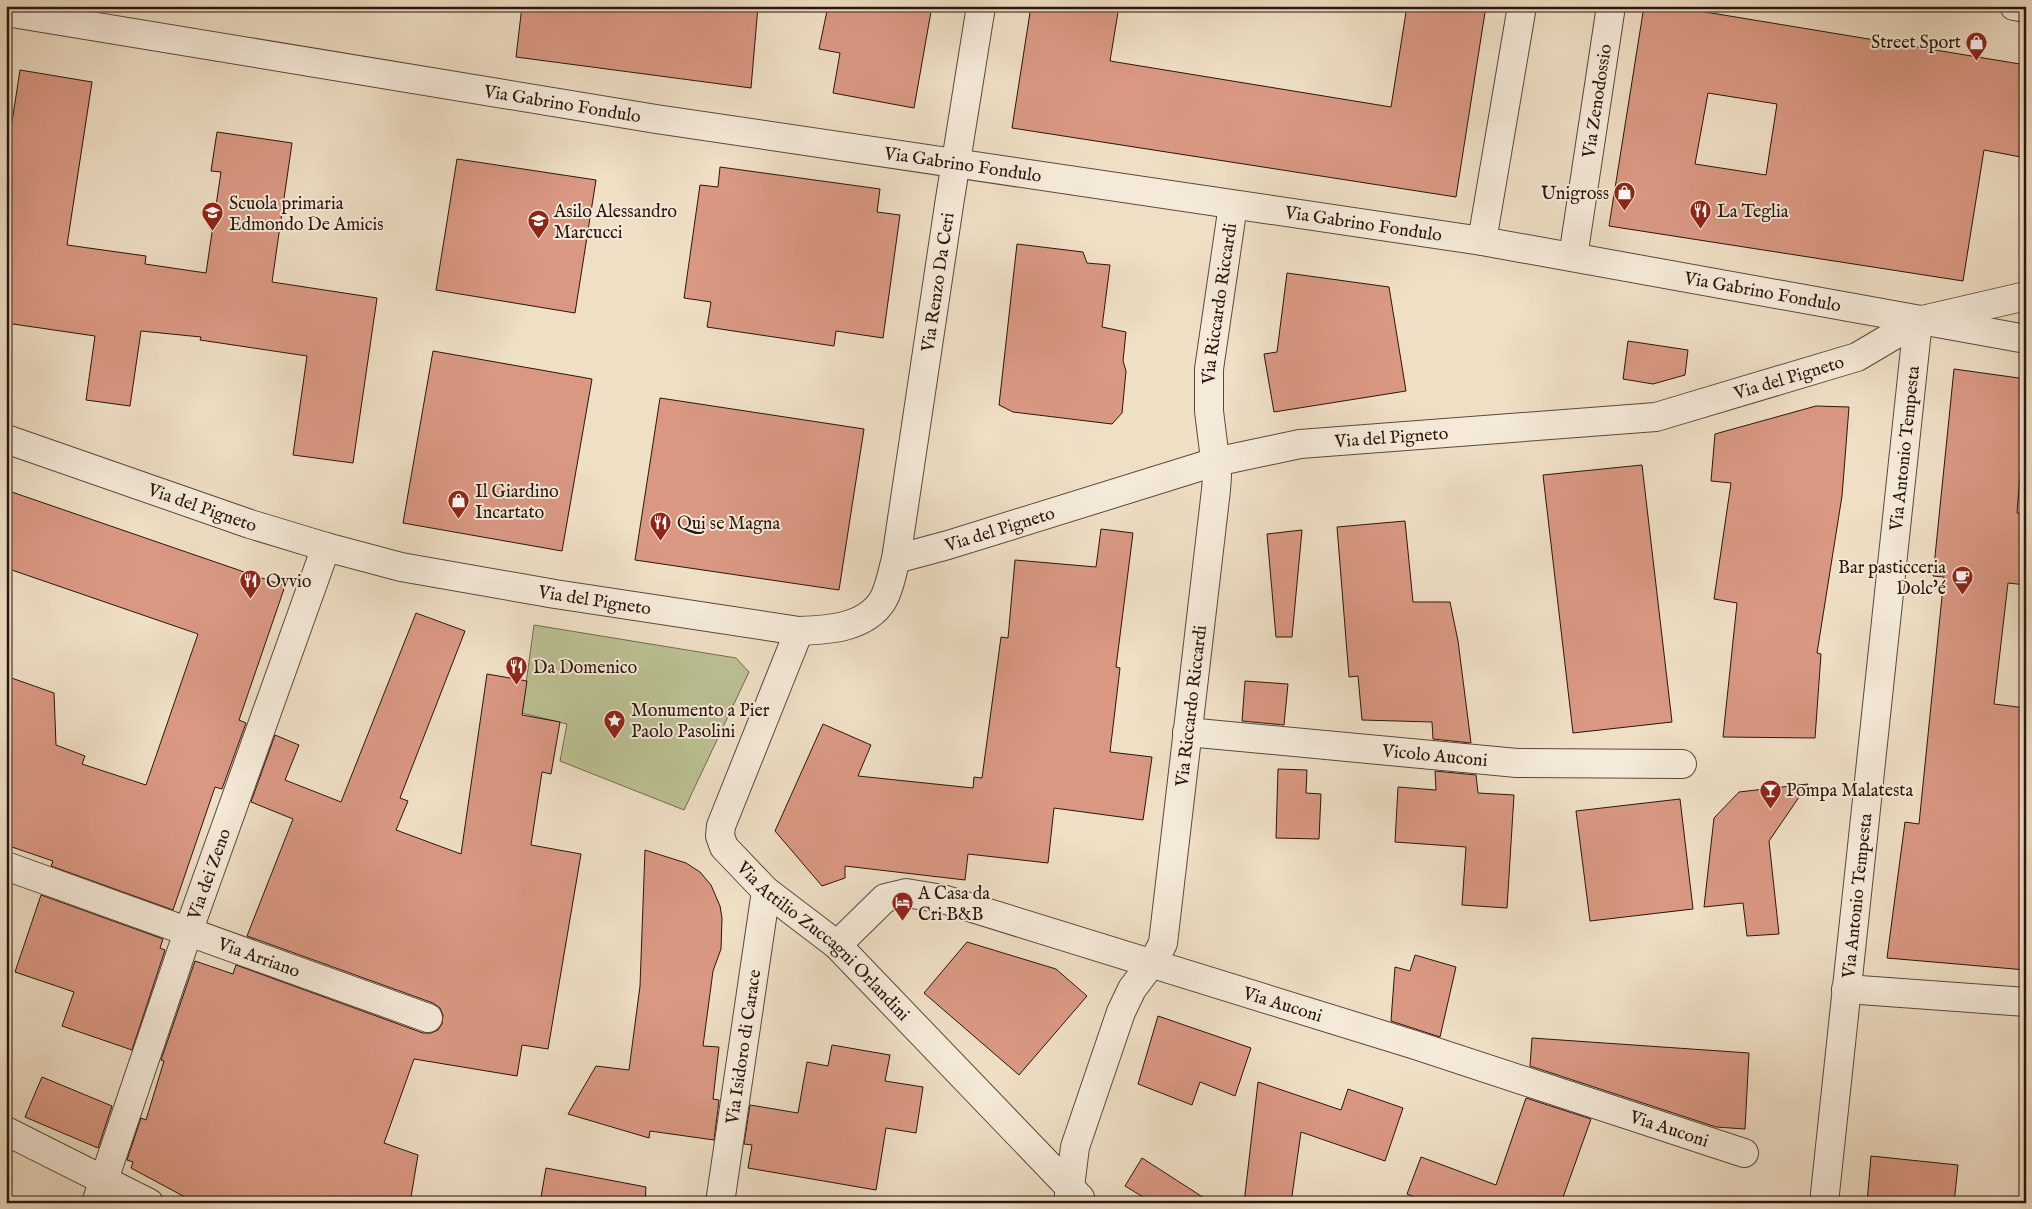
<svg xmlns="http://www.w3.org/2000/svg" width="2032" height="1209" viewBox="0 0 2032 1209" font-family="'IM FELL English',serif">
  <rect width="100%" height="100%" fill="#efdfc5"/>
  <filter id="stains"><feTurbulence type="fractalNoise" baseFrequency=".004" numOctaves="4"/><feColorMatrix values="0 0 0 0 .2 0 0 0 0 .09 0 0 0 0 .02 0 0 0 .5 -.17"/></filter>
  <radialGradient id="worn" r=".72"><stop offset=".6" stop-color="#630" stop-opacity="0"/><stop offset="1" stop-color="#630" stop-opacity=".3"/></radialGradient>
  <!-- green -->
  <path fill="#bbc193" stroke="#726b50" d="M 534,625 L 736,658 L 749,672 L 684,810 L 560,761 L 567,724 L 522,713 Z"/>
  <!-- building -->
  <g fill="#da9883" stroke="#2a150d" fill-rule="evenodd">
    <path d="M 522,6 L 758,6 L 751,88 L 516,57 Z"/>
    <path d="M 828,6 L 932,6 L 914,108 L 833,93 L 840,53 L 819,49 Z"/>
    <path d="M 1031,6 L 1119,6 L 1110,61 L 1391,107 L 1407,6 L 1486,6 L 1456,197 L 1012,128 Z"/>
    <path d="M 1644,6 L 1669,6 L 2026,65 L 2026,158 L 1984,150 L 1963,281 L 1609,226 ZM 1708,93 L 1777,104 L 1766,175 L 1695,164 Z"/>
    <path d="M 20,70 L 92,82 L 67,245 L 146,256 L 145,264 L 206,273 L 221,172 L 211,171 L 217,132 L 292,143 L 272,282 L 377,298 L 353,463 L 293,455 L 307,356 L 200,340 L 201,337 L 141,331 L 130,406 L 86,400 L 95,336 L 6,323 L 6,161 Z"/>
    <path d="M 457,159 L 596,180 L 575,313 L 436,290 Z"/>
    <path d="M 720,167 L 880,189 L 877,212 L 900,215 L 883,338 L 836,331 L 834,346 L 707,327 L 711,302 L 684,298 L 700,185 L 718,187 Z"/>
    <path d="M 1017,244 L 1083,252 L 1087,263 L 1110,265 L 1102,327 L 1126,332 L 1123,361 L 1126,371 L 1122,413 L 1112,424 L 1013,412 L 999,405 Z"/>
    <path d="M 1287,273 L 1389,287 L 1406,391 L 1274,412 L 1264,354 L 1277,352 Z"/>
    <path d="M 1628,341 L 1688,350 L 1685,375 L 1653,384 L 1623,379 Z"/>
    <path d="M 433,351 L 592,379 L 562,551 L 403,523 Z"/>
    <path d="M 1954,369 L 2026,379 L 2026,451 L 2022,450 L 2017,513 L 2026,514 L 2026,585 L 2008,583 L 1994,704 L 2026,708 L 2026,970 L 1887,958 L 1905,822 L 1919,824 L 1944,577 L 1933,576 Z"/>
    <path d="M 660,398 L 864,429 L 839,590 L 635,560 Z"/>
    <path d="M 1816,406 L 1849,407 L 1842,496 L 1817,653 L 1821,654 L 1815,738 L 1723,737 L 1737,603 L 1714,599 L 1731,483 L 1711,481 L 1715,434 Z"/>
    <path d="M 1642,465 L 1672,722 L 1573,733 L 1543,475 Z"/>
    <path d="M 6,490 L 285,586 L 239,720 L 246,723 L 222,789 L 215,787 L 173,910 L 51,866 L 53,861 L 6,845 L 6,676 L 54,693 L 56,745 L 85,756 L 82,764 L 146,785 L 198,634 L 6,568 Z"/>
    <path d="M 1405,521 L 1413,602 L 1450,602 L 1458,641 L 1471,743 L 1433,739 L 1432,722 L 1362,720 L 1358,676 L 1349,677 L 1337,527 Z"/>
    <path d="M 1101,529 L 1133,533 L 1116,667 L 1120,668 L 1110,752 L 1152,757 L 1143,820 L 1054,808 L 1048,863 L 968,854 L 965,880 L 845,866 L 845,878 L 822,886 L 775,831 L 823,724 L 871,745 L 858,776 L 973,788 L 974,777 L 982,778 L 1001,637 L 1008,638 L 1015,560 L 1096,567 Z"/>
    <path d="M 1302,530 L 1292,637 L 1276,637 L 1267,534 Z"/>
    <path d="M 416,613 L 465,631 L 400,798 L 408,801 L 396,830 L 461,854 L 487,674 L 527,681 L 522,715 L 560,722 L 551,774 L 542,772 L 531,845 L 581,854 L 548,1049 L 522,1045 L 517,1076 L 414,1059 L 384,1143 L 418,1155 L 410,1203 L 196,1203 L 131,1168 L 133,1162 L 127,1160 L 141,1118 L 146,1120 L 164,1061 L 161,1060 L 195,961 L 233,974 L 236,965 L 423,1033 L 431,1033 L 438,1030 L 442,1024 L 443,1015 L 440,1008 L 433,1003 L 247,936 L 293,819 L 251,802 L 275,735 L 299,745 L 285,780 L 341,802 Z"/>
    <path d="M 1245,681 L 1288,684 L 1284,725 L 1242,721 Z"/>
    <path d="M 1278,769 L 1307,770 L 1306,793 L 1321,794 L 1319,839 L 1276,838 Z"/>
    <path d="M 1435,771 L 1476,775 L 1478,793 L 1514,795 L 1507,908 L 1462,905 L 1466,847 L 1395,842 L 1398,787 L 1436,790 Z"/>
    <path d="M 1808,784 L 1769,841 L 1779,934 L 1747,936 L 1743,903 L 1704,907 L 1714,818 L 1739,792 Z"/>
    <path d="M 1680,799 L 1693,909 L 1590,921 L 1576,811 Z"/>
    <path d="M 645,850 L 686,863 L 700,872 L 711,885 L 720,906 L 722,918 L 721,949 L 713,971 L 703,1046 L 719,1047 L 713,1099 L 719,1100 L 714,1140 L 650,1131 L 649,1138 L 568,1114 L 596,1066 L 629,1070 L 640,986 Z"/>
    <path d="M 41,895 L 163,939 L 160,948 L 165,950 L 132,1050 L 62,1026 L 74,992 L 15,972 Z"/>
    <path d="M 967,942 L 1056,969 L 1087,996 L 1019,1075 L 924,993 Z"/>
    <path d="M 1415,955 L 1456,967 L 1440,1037 L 1391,1021 L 1395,967 L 1410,971 Z"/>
    <path d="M 1158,1016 L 1251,1048 L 1235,1096 L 1200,1082 L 1192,1105 L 1138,1084 Z"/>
    <path d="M 1532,1038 L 1749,1053 L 1745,1129 L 1716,1127 L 1530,1066 Z"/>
    <path d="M 832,1045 L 890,1055 L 885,1081 L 923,1087 L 916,1133 L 886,1128 L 876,1190 L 748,1168 L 752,1145 L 744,1144 L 750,1105 L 798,1113 L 807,1062 L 828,1066 Z"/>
    <path d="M 42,1077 L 112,1106 L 98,1148 L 25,1117 Z"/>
    <path d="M 1258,1082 L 1341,1110 L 1348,1089 L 1403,1108 L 1385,1161 L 1301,1132 L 1291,1203 L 1244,1203 Z"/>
    <path d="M 1526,1098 L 1591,1119 L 1561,1203 L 1429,1203 L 1407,1194 L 1421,1157 L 1496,1185 Z"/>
    <path d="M 1871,1156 L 1958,1165 L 1954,1203 L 1867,1203 Z"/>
    <path d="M 1142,1158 L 1212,1203 L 1153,1203 L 1125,1186 Z"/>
    <path d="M 546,1168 L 646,1187 L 645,1203 L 540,1203 Z"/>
  </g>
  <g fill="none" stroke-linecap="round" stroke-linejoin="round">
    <defs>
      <g id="minor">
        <path d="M 2014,6 L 2026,8"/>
        <path id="s1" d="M 6,12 L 656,119 L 1482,241 L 2026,339"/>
        <path d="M 1482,241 L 1522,6"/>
        <path id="s2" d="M 1573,257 L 1611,6"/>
        <path id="s3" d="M 6,439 L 250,524 L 326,547 L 401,567 L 555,594 L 799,631 C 828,630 866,628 883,600 C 890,588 892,572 896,559 L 949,205 L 981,6"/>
        <path id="s4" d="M 896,559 L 948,545 L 1215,462 L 1300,444 L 1656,417 L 1857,357 L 1918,321 L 2026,296"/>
        <path id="s5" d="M 799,631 L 721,826 L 720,836 L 724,847 L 766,891 L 837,945 L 1080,1198"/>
        <path id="s6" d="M 1187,732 L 1517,763 L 1682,764"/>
        <path id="s7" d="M 6,866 L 428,1018"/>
        <path id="s8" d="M 837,945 L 885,898 L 906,893 L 943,899 L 1415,1045 L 1744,1153"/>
        <path d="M 1846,989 L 2026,1002"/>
        <path d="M 6,1131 L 149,1203"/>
        <path id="s9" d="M 96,1203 L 188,932 L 326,547"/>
        <path id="s10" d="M 720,1203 L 766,891"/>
        <path id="s11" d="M 1068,1203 L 1075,1147 L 1121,1012 L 1132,989 L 1156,957 L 1163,943 L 1216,490 L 1217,476 L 1209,411 L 1209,369 L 1233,205"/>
        <path id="s12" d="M 1824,1203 L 1918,321"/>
      </g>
    </defs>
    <!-- minor casing -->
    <use href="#minor" stroke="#5b483b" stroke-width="30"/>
    <!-- minor -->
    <use href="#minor" stroke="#f5ead9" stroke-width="28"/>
  </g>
  <!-- icons -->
  <defs>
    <symbol id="shop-pin" viewBox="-11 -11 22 30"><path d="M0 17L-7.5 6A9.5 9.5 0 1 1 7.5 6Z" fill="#8f2418" stroke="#f5ead9"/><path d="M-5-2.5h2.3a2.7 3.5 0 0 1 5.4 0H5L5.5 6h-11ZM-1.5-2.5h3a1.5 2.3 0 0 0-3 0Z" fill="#fff"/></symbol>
    <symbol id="restaurant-pin" viewBox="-11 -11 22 30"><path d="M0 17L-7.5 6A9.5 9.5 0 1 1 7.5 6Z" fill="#8f2418" stroke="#f5ead9"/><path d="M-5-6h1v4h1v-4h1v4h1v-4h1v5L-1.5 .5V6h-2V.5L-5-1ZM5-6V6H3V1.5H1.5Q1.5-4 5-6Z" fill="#fff"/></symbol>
    <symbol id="school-pin" viewBox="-11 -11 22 30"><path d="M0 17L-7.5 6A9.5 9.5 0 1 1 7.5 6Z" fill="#8f2418" stroke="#f5ead9"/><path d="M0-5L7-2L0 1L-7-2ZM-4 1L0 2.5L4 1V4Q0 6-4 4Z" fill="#fff"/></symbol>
    <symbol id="cafe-pin" viewBox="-11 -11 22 30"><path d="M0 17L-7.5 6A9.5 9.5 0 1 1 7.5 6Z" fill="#8f2418" stroke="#f5ead9"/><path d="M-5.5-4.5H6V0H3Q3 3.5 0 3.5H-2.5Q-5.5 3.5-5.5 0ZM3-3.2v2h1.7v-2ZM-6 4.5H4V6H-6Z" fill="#fff"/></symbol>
    <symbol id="sight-pin" viewBox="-11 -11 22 30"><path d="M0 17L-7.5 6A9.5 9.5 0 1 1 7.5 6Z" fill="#8f2418" stroke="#f5ead9"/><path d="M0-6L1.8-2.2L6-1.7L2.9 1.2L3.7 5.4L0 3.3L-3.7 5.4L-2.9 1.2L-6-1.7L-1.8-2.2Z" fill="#fff"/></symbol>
    <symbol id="bar-pin" viewBox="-11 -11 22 30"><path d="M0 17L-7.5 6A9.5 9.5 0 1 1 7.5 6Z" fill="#8f2418" stroke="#f5ead9"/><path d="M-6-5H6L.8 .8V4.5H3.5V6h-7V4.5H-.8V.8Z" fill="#fff"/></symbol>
    <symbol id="hotel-pin" viewBox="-11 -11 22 30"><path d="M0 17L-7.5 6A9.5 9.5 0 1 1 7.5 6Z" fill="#8f2418" stroke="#f5ead9"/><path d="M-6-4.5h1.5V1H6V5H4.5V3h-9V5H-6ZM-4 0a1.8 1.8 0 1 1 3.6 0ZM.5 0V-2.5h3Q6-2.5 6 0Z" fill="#fff"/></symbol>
  </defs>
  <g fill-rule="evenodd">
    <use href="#shop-pin" x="1964" y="30" width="25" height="34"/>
    <use href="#shop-pin" x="1612" y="180" width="25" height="34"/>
    <use href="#restaurant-pin" x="1688" y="198" width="25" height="34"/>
    <use href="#school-pin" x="200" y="200" width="25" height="34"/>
    <use href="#school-pin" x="526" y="208" width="25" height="34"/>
    <use href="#shop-pin" x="446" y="488" width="25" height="34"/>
    <use href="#restaurant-pin" x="648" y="510" width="25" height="34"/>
    <use href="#cafe-pin" x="1950" y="564" width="25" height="34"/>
    <use href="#restaurant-pin" x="238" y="568" width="25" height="34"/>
    <use href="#restaurant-pin" x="504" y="654" width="25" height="34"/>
    <use href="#sight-pin" x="602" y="708" width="25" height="34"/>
    <use href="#bar-pin" x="1758" y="778" width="25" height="34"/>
    <use href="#hotel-pin" x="890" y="890" width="25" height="34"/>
  </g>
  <g text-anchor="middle" stroke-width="4" stroke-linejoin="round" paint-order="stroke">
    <!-- poi labels -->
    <g font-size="18" fill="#2a150d" stroke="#f5ead9" text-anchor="start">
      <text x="1961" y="48" text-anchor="end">Street Sport</text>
      <text x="1609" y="199" text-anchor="end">Unigross</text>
      <text x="229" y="209">Scuola primaria<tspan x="229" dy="21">Edmondo De Amicis</tspan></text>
      <text x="554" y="217">Asilo Alessandro<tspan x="554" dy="21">Marcucci</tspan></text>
      <text x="1717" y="217">La Teglia</text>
      <text x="475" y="497">Il Giardino<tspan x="475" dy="21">Incartato</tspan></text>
      <text x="677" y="529">Qui se Magna</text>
      <text x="1946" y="573" text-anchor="end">Bar pasticceria<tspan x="1946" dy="21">Dolc'é</tspan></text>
      <text x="266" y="587">Ovvio</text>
      <text x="533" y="673">Da Domenico</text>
      <text x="631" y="716">Monumento a Pier<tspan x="631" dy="21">Paolo Pasolini</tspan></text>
      <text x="1786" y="796">Pompa Malatesta</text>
      <text x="918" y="899">A Casa da<tspan x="918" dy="21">Cri B&amp;B</tspan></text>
    </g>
    <!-- street labels -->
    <g font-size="18" fill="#2a150d" stroke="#f5ead9">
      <text dy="6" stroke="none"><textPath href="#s2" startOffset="158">Via Zenodossio</textPath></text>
      <text dy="6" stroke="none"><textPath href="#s1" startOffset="564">Via Gabrino Fondulo</textPath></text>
      <text dy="6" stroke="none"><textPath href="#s1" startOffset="969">Via Gabrino Fondulo</textPath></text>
      <text dy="6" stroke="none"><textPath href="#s1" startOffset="1374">Via Gabrino Fondulo</textPath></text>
      <text dy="6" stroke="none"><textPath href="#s3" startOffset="1235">Via Renzo Da Ceri</textPath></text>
      <text dy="6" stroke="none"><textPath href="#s1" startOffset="1779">Via Gabrino Fondulo</textPath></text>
      <text dy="6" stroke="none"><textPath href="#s11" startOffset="924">Via Riccardo Riccardi</textPath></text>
      <text dy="6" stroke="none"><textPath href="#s4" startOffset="916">Via del Pigneto</textPath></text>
      <text dy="6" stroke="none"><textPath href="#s4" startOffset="512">Via del Pigneto</textPath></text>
      <text dy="6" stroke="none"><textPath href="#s12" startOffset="759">Via Antonio Tempesta</textPath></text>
      <text dy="6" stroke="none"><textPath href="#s3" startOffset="208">Via del Pigneto</textPath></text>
      <text dy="6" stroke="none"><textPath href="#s4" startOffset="108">Via del Pigneto</textPath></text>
      <text dy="6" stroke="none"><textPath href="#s3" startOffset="612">Via del Pigneto</textPath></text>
      <text dy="6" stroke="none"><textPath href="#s11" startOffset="519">Via Riccardo Riccardi</textPath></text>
      <text dy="6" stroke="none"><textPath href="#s6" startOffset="249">Vicolo Auconi</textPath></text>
      <text dy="6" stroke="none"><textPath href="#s9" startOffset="348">Via dei Zeno</textPath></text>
      <text dy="6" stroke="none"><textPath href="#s12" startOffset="309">Via Antonio Tempesta</textPath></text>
      <text dy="6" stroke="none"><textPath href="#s5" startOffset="369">Via Attilio Zuccagni Orlandini</textPath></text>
      <text dy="6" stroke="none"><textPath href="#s7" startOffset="269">Via Arriano</textPath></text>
      <text dy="6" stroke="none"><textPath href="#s8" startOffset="482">Via Auconi</textPath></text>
      <text dy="6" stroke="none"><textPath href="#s10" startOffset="158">Via Isidoro di Carace</textPath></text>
      <text dy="6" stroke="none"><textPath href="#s8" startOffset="888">Via Auconi</textPath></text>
    </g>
  </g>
  <!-- margin -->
  <rect width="2032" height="1209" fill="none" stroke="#efdfc5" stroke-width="25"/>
  <rect x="8" y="8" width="2017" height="1194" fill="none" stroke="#2a150d" stroke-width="2.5"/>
  <rect x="12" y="12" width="2007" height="1184" fill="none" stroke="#2a150d"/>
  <rect width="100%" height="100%" filter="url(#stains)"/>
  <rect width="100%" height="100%" fill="url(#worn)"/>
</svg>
